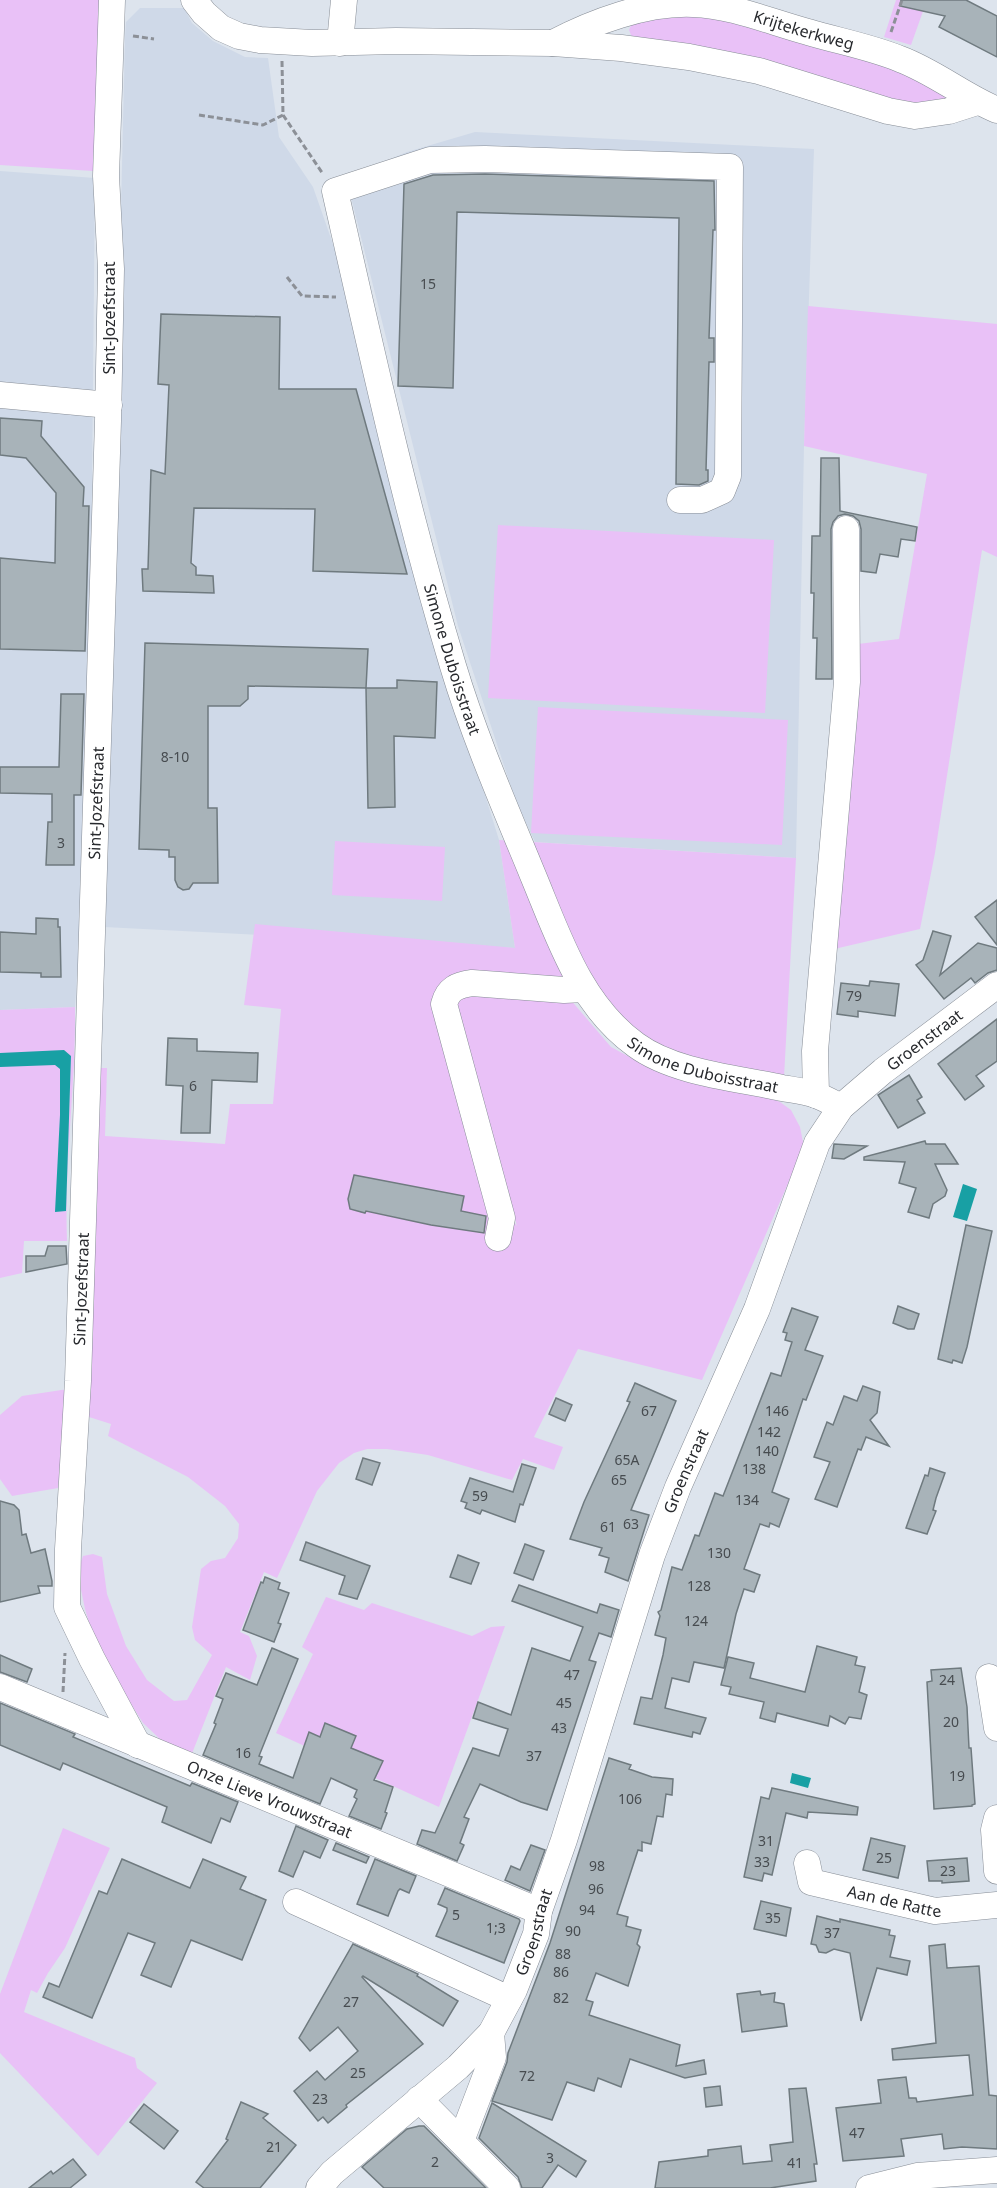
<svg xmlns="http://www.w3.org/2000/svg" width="997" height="2188" viewBox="0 0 997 2188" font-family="'Noto Sans',sans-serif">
  <rect width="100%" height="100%" fill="#dde4ed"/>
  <!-- built -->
  <g fill="#cfd9e8">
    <path d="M 140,8 L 184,8 L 192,23 L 213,41 L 245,57 L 268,58 L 279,137 L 313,187 L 341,267 L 380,443 L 459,711 L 499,840 L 515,948 L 104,927 L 125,39 L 126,22 Z"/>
    <path d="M 475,132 L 814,149 L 804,446 L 796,858 L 535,842 L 516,802 L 458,626 L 352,201 L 343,179 L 407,152 Z"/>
    <path d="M 0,171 L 95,178 L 90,693 L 84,866 L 75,1007 L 0,1010 Z"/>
  </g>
  <!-- green -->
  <g fill="#e9c1f7" fill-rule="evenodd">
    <path d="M 0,0 L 100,0 L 93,171 L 0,165 Z"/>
    <path d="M 896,0 L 927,0 L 911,45 L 884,37 Z"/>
    <path d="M 719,15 L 894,66 L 950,98 L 900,105 L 636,41 L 631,35 L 629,30 L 632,23 L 639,18 Z"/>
    <path d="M 808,306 L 997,324 L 997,557 L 982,550 L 935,853 L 920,929 L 830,950 L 858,644 L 899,639 L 927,474 L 804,446 Z"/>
    <path d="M 498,525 L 774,540 L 765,713 L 488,698 Z"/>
    <path d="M 538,707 L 788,720 L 782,845 L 531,833 Z"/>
    <path d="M 499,840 L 796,858 L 784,1077 C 741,1067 679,1059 642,1037 C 621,1024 606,1001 594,980 L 569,998 L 611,1047 L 648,1067 L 689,1080 L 767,1096 L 780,1102 L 791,1110 L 800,1127 L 804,1147 L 702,1380 L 578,1349 L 534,1437 L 563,1447 L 554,1470 L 523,1459 L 512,1480 L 428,1455 L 387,1449 L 367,1449 L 354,1453 L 339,1463 L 317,1491 L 277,1578 L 264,1572 L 240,1632 L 249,1636 L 257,1656 L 250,1680 L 226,1667 L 191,1756 L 162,1741 L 143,1723 L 97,1650 L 85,1609 L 79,1580 L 78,1571 L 83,1556 L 93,1554 L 102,1557 L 107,1594 L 126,1646 L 147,1680 L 174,1701 L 187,1700 L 212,1655 L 195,1640 L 192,1627 L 201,1569 L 211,1561 L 225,1558 L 238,1538 L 239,1524 L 225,1506 L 188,1477 L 108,1436 L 111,1424 L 89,1417 L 94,1255 L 95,1068 L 107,1068 L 105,1136 L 225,1144 L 230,1104 L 273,1104 L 281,1009 L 244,1005 L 255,924 L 515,948 ZM 450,978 L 456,980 L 459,992 L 454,1013 L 517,1226 L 492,1195 L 441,1006 L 440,996 Z"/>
    <path d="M 335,841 L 445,847 L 442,901 L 332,895 Z"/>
    <path d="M 75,1007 C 76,1085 64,1163 67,1241 L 24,1241 L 22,1273 L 0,1278 L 0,1010 Z"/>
    <path d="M 68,1389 L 58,1488 L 12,1496 L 0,1479 L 0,1415 L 22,1396 Z"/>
    <path d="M 326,1597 L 364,1610 L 372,1603 L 472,1636 L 491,1627 L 505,1626 L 439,1807 L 276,1733 L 313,1654 L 302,1647 Z"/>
    <path d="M 63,1828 L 110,1848 L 65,1948 L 48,1973 L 37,1993 L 31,1990 L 24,2012 L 135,2058 L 137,2068 L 157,2083 L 98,2156 L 0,2053 L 0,1994 Z"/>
  </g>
  <!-- water -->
  <g fill="#18a0a4">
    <path d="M 64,1050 L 71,1056 L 66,1211 L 55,1212 L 60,1115 L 60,1069 L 55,1065 L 0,1067 L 0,1053 Z"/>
    <path d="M 963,1184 L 977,1189 L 967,1221 L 953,1217 Z"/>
    <path d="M 792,1773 L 811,1778 L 808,1788 L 790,1783 Z"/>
  </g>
  <!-- building -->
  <g fill="#a8b3b9" stroke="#6f7a7f" stroke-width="1.5">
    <path d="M 901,0 L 966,0 L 997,16 L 997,57 L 939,27 L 945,16 L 900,6 Z"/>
    <path d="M 485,174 L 714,181 L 715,230 L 713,230 L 709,338 L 714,338 L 714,362 L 709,362 L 706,470 L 708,470 L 708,481 L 699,485 L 676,484 L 679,218 L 457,212 L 453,388 L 398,386 L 404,184 L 433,175 Z"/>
    <path d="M 161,314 L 280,317 L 279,389 L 356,389 L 407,574 L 313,571 L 315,509 L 194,508 L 191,563 L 196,567 L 196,575 L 213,576 L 214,593 L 143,591 L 142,569 L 148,569 L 151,470 L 165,474 L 169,385 L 158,384 Z"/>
    <path d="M 0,418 L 42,421 L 41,436 L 84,487 L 83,506 L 89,506 L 85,651 L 0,649 L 0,558 L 55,563 L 56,493 L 26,458 L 0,455 Z"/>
    <path d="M 821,458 L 839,458 L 840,511 L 917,527 L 915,541 L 901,539 L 898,557 L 880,554 L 876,573 L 861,571 L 861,529 L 859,521 L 853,516 L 845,514 L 838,516 L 833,522 L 831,529 L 832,679 L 816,679 L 817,638 L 813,638 L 814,593 L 811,593 L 812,536 L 820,536 Z"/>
    <path d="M 145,643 L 368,649 L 366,688 L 248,686 L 248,699 L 240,706 L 208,706 L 208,808 L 217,808 L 218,883 L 193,883 L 189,889 L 183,890 L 178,887 L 175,880 L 175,857 L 169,857 L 169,850 L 139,849 Z"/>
    <path d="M 397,680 L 437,682 L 435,738 L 394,736 L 395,807 L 368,808 L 366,688 L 397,688 Z"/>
    <path d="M 61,694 L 84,694 L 81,795 L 74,795 L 74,865 L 46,865 L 48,822 L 52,822 L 52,794 L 0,793 L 0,767 L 59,767 Z"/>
    <path d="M 997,900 L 997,945 L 975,917 Z"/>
    <path d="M 36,918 L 58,919 L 58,927 L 60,927 L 61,977 L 41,977 L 41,973 L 0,972 L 0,932 L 36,934 Z"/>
    <path d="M 933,931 L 951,936 L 940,975 L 978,943 L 997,948 L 997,970 L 988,973 L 975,983 L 971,978 L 944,999 L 916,965 L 923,960 Z"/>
    <path d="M 870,981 L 899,984 L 895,1016 L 858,1011 L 858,1017 L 837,1014 L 841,983 L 869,986 Z"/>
    <path d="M 997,1019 L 997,1061 L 976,1076 L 984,1086 L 965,1100 L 938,1064 Z"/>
    <path d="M 168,1038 L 197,1039 L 197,1051 L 258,1053 L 257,1082 L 212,1080 L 210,1133 L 181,1133 L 183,1086 L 166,1085 Z"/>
    <path d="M 909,1075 L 922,1097 L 917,1100 L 925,1113 L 898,1128 L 878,1095 Z"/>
    <path d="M 925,1141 L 926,1144 L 945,1144 L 958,1164 L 935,1164 L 947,1190 L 945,1196 L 933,1204 L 929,1218 L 908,1212 L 916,1188 L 899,1183 L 905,1162 L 864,1160 L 864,1157 Z"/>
    <path d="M 834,1144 L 867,1146 L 844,1159 L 832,1158 Z"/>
    <path d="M 354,1175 L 464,1196 L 461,1211 L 486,1216 L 484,1233 L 431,1225 L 366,1211 L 365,1213 L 350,1209 L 348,1199 Z"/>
    <path d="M 966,1225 L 992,1231 L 967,1347 L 962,1363 L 953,1360 L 952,1363 L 938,1359 Z"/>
    <path d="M 48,1246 L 66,1246 L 67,1264 L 26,1272 L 26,1256 L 45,1256 Z"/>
    <path d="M 898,1306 L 919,1314 L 914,1329 L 908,1329 L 893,1323 Z"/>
    <path d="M 792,1308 L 818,1317 L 805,1350 L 823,1356 L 806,1400 L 803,1399 L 772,1492 L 789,1499 L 779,1527 L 770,1523 L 769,1527 L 760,1524 L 744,1569 L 760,1575 L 754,1592 L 744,1589 L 736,1614 L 724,1668 L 694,1662 L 689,1682 L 672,1678 L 665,1708 L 706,1718 L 700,1734 L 693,1732 L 692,1737 L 634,1724 L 641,1697 L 652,1699 L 663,1655 L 666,1638 L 655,1635 L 660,1616 L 658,1612 L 661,1610 L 672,1567 L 682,1570 L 695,1535 L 699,1536 L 715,1493 L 723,1496 L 771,1373 L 781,1376 L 792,1342 L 785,1340 L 787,1333 L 783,1332 Z"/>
    <path d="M 635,1383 L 676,1401 L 631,1510 L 649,1515 L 628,1581 L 605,1572 L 609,1558 L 599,1555 L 602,1548 L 570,1539 L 584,1502 L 630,1402 L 627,1401 Z"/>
    <path d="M 863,1386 L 880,1392 L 877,1413 L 870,1420 L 889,1446 L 866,1437 L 861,1450 L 858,1449 L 837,1507 L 815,1499 L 830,1462 L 814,1457 L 827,1422 L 833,1425 L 844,1396 L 857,1401 Z"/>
    <path d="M 556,1398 L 572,1405 L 565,1421 L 549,1414 Z"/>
    <path d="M 363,1458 L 380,1463 L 372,1485 L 356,1479 Z"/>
    <path d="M 522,1464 L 536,1468 L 523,1505 L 520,1504 L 515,1522 L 482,1510 L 480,1514 L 465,1508 L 467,1503 L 461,1501 L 470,1478 L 513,1492 Z"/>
    <path d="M 930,1468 L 945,1473 L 936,1498 L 933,1510 L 936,1511 L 927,1534 L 906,1528 L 925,1475 L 928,1476 Z"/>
    <path d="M 0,1501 L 14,1505 L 19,1510 L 22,1535 L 26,1534 L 31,1553 L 45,1549 L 52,1581 L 52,1586 L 38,1586 L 40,1593 L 0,1602 Z"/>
    <path d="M 306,1542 L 370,1566 L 357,1599 L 339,1594 L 345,1576 L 300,1560 Z"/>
    <path d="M 525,1544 L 544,1551 L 533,1580 L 514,1573 Z"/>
    <path d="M 458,1555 L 479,1563 L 471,1584 L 450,1577 Z"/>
    <path d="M 265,1577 L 280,1583 L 278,1589 L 289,1593 L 278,1623 L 281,1624 L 274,1642 L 243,1630 L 261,1582 L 263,1583 Z"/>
    <path d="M 519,1585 L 597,1613 L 600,1604 L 619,1610 L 611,1637 L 599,1633 L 589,1660 L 596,1662 L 547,1810 L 521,1802 L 480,1784 L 464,1817 L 469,1819 L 460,1843 L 464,1845 L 457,1861 L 417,1844 L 422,1830 L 435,1833 L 473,1748 L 499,1756 L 508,1729 L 473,1718 L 478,1702 L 511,1715 L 532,1648 L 570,1661 L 583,1627 L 512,1601 Z"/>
    <path d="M 817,1646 L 857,1657 L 855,1665 L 865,1667 L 859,1692 L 867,1695 L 861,1719 L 849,1717 L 845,1724 L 830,1716 L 828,1726 L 777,1713 L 775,1722 L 760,1718 L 764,1702 L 729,1694 L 731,1687 L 721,1685 L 728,1657 L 754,1663 L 750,1678 L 805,1692 Z"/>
    <path d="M 272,1648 L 298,1659 L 259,1756 L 262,1757 L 259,1764 L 293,1778 L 309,1732 L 320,1737 L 325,1723 L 356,1736 L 351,1748 L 383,1761 L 374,1780 L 393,1787 L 385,1812 L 387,1813 L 381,1829 L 349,1816 L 357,1799 L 354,1797 L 357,1790 L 331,1778 L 320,1804 L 203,1755 L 216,1724 L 214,1723 L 223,1699 L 216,1696 L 226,1673 L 257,1685 Z"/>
    <path d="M 0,1655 L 32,1669 L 27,1682 L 0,1672 Z"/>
    <path d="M 961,1668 L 967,1707 L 969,1748 L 971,1748 L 975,1804 L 972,1805 L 972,1806 L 934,1809 L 927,1682 L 932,1681 L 931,1670 Z"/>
    <path d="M 0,1703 L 75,1734 L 73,1737 L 190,1786 L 192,1783 L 238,1802 L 230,1822 L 221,1818 L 211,1843 L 162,1822 L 167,1807 L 63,1763 L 60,1770 L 0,1745 Z"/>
    <path d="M 609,1758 L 631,1765 L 629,1769 L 652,1777 L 673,1779 L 672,1795 L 666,1794 L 663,1817 L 657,1816 L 651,1844 L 642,1842 L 642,1851 L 638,1850 L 617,1914 L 628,1917 L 626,1926 L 641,1930 L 637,1944 L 640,1947 L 628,1986 L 596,1973 L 586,2000 L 593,2002 L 589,2015 L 680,2045 L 676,2066 L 704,2060 L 706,2074 L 685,2078 L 630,2059 L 621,2087 L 598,2078 L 594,2091 L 567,2082 L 552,2120 L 492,2101 L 507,2062 L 508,2053 L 550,1943 Z"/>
    <path d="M 772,1788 L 858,1807 L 857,1815 L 808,1812 L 807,1818 L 786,1813 L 772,1875 L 764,1873 L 762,1881 L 744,1877 L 761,1797 L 769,1799 Z"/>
    <path d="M 296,1826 L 328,1840 L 320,1858 L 304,1851 L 293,1877 L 279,1871 Z"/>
    <path d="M 871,1838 L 905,1846 L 898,1878 L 863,1870 Z"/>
    <path d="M 336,1843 L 369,1857 L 366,1863 L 333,1850 Z"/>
    <path d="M 531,1845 L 545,1850 L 530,1891 L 505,1880 L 511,1866 L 520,1870 Z"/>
    <path d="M 967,1858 L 969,1881 L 942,1883 L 942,1881 L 929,1881 L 927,1861 Z"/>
    <path d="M 122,1859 L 190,1888 L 203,1859 L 246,1877 L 240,1889 L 266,1900 L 242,1960 L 191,1940 L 171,1987 L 141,1975 L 155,1943 L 128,1933 L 92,2018 L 43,1997 L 49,1983 L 59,1987 L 99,1891 L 107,1894 Z"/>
    <path d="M 375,1859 L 416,1876 L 409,1893 L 400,1889 L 398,1891 L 388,1916 L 357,1904 Z"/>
    <path d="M 445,1888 L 519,1919 L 520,1921 L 504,1963 L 436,1936 L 447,1911 L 447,1908 L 438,1904 Z"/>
    <path d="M 761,1901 L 791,1908 L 786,1936 L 754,1929 Z"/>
    <path d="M 817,1916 L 840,1922 L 840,1919 L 890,1930 L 889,1935 L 895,1936 L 890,1957 L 910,1961 L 907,1975 L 877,1968 L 861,2021 L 850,1953 L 834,1949 L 826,1953 L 819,1952 L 816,1945 L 811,1944 Z"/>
    <path d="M 353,1944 L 418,1974 L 417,1976 L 458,2001 L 443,2026 L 363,1976 L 362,1977 L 423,2044 L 346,2105 L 347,2107 L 328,2123 L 323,2117 L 318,2121 L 294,2091 L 317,2071 L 325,2080 L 358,2051 L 338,2027 L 310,2051 L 299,2038 Z"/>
    <path d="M 945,1944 L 947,1968 L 979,1966 L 989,2095 L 997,2096 L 997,2149 L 962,2147 L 944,2149 L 942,2134 L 901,2139 L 904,2156 L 843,2161 L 836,2108 L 881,2103 L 878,2080 L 906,2077 L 909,2098 L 916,2098 L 917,2102 L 973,2095 L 969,2055 L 893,2060 L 892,2049 L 936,2043 L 929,1946 Z"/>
    <path d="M 760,1991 L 761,1995 L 775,1993 L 774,2002 L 784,2004 L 787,2026 L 742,2032 L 737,1994 Z"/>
    <path d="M 720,2086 L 722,2105 L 706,2107 L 704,2088 Z"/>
    <path d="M 806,2088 L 817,2164 L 814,2164 L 816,2181 L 770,2188 L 655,2188 L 659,2162 L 708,2156 L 708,2150 L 741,2146 L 743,2164 L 772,2161 L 770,2145 L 793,2142 L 789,2089 Z"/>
    <path d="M 241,2102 L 268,2114 L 263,2118 L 296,2145 L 260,2188 L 204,2188 L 196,2182 L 228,2140 L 226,2139 Z"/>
    <path d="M 492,2103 L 586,2161 L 576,2177 L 558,2165 L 542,2188 L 522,2188 L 518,2177 L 479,2138 Z"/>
    <path d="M 144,2104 L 178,2131 L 164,2149 L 130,2122 Z"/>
    <path d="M 419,2126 L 424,2126 L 486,2188 L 384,2188 L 362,2167 L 407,2129 Z"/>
    <path d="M 73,2159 L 86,2175 L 70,2188 L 29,2188 L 51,2171 L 53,2174 Z"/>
  </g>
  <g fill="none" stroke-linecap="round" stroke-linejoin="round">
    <defs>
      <g id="minor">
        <path d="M 112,0 L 106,176 L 111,269 L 108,421 L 78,1381 L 68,1549 L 67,1607 L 92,1659 L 138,1745"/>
        <path d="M 194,0 L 204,13 L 221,28 L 239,36 L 260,40 L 312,43 L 396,41 L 553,43 L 621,48 L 689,57 L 759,71 L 888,111 L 915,116 L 949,111 L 977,102"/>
        <path d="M 340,43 L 344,0"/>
        <path id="s1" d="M 553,43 C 593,22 646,2 693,4 C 731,5 771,22 808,32 C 838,41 871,47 900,59 C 935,72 963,96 997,110"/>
        <path d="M 0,395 L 109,405"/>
        <path id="s2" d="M 680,500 L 702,500 L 722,491 L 728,476 L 730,167 L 485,159 L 430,160 L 335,191 C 371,350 406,510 453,666 C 474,736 504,805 532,873 C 558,935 579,1004 636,1045 C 674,1073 737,1078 782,1088 C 793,1090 805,1091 816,1095 C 824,1098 833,1103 841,1107"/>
        <path d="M 816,1095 L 815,1051 L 847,682 L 846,529"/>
        <path d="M 498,1238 L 502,1218 L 444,1004 C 448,989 457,985 472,983 L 564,990 L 584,989"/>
        <path d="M 989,1677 L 997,1728"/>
        <path id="s3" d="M 0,1687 L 539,1911"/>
        <path d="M 997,1818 L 994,1830 L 997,1871"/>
        <path id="s4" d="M 807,1863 L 811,1882 L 935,1911 L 997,1905"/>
        <path d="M 296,1902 L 509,1999"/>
        <path d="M 419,2099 L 507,2188"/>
        <path d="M 461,2141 L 493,2057 L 491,2033"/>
        <path id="s5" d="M 319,2188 L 332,2173 L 458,2067 L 491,2033 L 514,1990 L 536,1934 L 539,1911 L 564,1840 L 652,1555 L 678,1487 L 757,1309 L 817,1143 L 841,1107 L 883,1071 L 997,985"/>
        <path d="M 869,2188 L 917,2176 L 997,2170"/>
      </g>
    </defs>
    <!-- minor casing -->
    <use href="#minor" stroke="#878d96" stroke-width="27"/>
    <!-- path -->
    <g stroke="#8c9097" stroke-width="3" stroke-dasharray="6 3" stroke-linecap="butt">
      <path d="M 891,32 L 902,0"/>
      <path d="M 133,36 L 154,39"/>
      <path d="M 282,61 L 283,115 L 323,174"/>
      <path d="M 199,115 L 263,125 L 283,115"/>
      <path d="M 287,277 L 302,296 L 336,297"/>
      <path d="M 63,1692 L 65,1653"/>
    </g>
    <!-- minor -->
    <use href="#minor" stroke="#fff" stroke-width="26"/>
  </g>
  <g text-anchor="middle" stroke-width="6" stroke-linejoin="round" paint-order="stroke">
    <!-- number labels -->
    <g font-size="14" fill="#474c50">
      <text x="428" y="289">15</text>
      <text x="175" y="762">8-10</text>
      <text x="61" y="848">3</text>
      <text x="854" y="1001">79</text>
      <text x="193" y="1091">6</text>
      <text x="649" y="1416">67</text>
      <text x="777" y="1416">146</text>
      <text x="769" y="1437">142</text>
      <text x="767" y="1456">140</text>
      <text x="627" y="1465">65A</text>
      <text x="754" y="1474">138</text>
      <text x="619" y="1485">65</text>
      <text x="480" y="1501">59</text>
      <text x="747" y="1505">134</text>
      <text x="631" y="1529">63</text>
      <text x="608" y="1532">61</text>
      <text x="719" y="1558">130</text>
      <text x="699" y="1591">128</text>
      <text x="696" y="1626">124</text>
      <text x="572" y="1680">47</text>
      <text x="947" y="1685">24</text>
      <text x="564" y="1708">45</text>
      <text x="951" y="1727">20</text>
      <text x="559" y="1733">43</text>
      <text x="243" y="1758">16</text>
      <text x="534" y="1761">37</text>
      <text x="957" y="1781">19</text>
      <text x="630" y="1804">106</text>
      <text x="766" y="1846">31</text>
      <text x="884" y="1863">25</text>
      <text x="762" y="1867">33</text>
      <text x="597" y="1871">98</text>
      <text x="948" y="1876">23</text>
      <text x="596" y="1894">96</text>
      <text x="587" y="1915">94</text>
      <text x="456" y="1920">5</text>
      <text x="773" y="1923">35</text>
      <text x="496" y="1933">1;3</text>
      <text x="573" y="1936">90</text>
      <text x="832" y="1938">37</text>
      <text x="563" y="1959">88</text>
      <text x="561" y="1977">86</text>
      <text x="561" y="2003">82</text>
      <text x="351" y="2007">27</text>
      <text x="358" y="2078">25</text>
      <text x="527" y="2081">72</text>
      <text x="320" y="2104">23</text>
      <text x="857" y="2138">47</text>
      <text x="274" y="2152">21</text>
      <text x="550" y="2163">3</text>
      <text x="435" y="2167">2</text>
      <text x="795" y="2168">41</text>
    </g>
    <!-- street labels -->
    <g font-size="16" fill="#27292d" stroke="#fff">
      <text dy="6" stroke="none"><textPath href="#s1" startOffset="261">Krijtekerkweg</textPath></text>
      <text transform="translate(109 318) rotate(-90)" y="6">Sint-Jozefstraat</text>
      <text dy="6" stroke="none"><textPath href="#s2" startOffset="1252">Simone Duboisstraat</textPath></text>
      <text transform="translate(96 803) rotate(-88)" y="6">Sint-Jozefstraat</text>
      <text dy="6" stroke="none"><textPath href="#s5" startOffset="1332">Groenstraat</textPath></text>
      <text dy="6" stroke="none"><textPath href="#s2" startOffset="1755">Simone Duboisstraat</textPath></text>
      <text transform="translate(81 1289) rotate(-88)" y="6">Sint-Jozefstraat</text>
      <text dy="6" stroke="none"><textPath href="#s5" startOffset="828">Groenstraat</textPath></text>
      <text dy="6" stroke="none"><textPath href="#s3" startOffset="292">Onze Lieve Vrouwstraat</textPath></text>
      <text dy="6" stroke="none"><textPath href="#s4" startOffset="105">Aan de Ratte</textPath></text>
      <text dy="6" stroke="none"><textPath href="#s5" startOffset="342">Groenstraat</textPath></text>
    </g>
  </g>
</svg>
